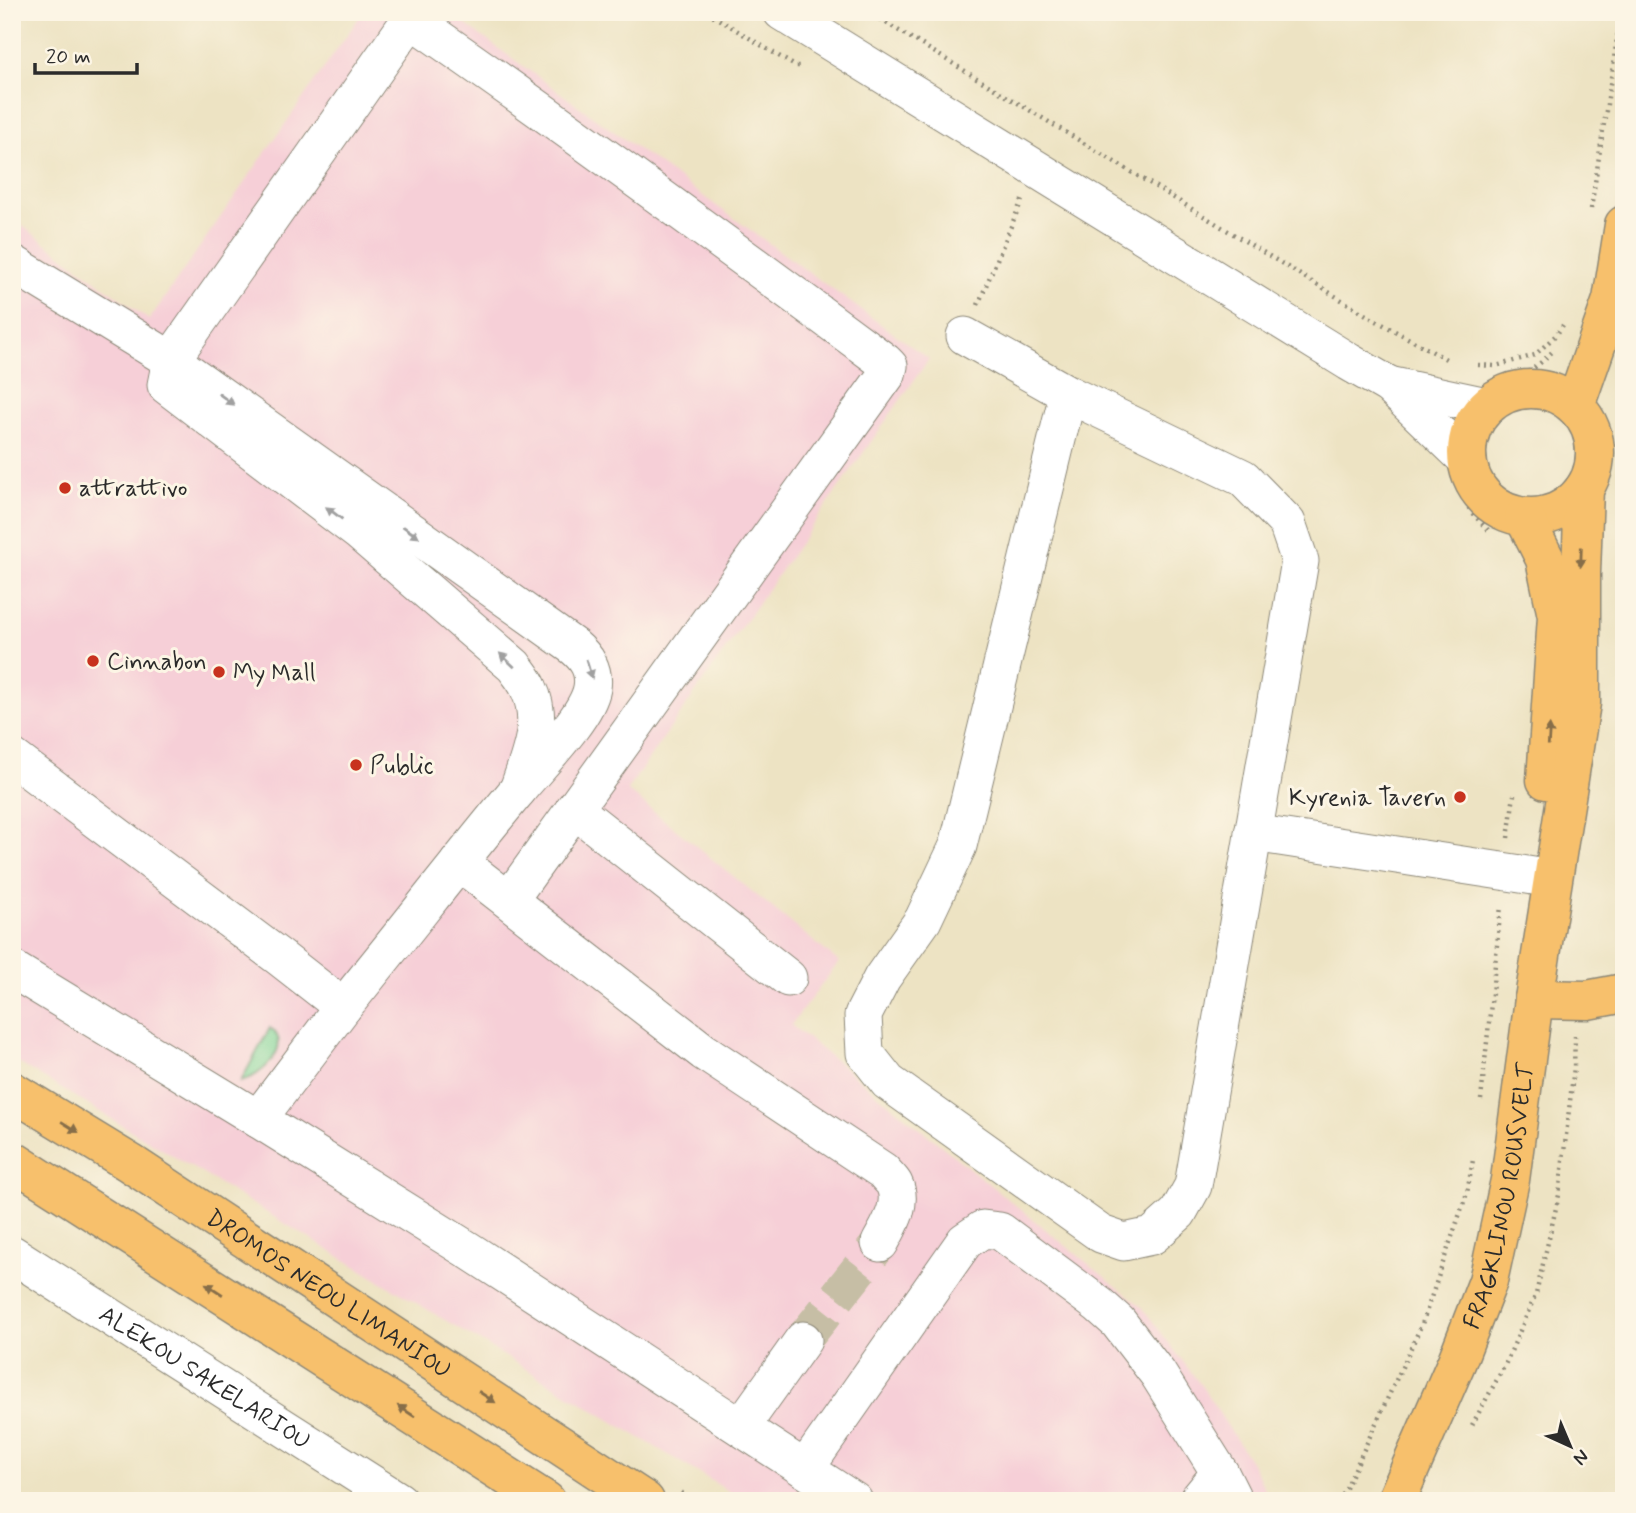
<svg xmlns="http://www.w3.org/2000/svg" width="1636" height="1513" viewBox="0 0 1636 1513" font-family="Mynerve,sans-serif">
  <rect width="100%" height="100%" fill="#fcf5e5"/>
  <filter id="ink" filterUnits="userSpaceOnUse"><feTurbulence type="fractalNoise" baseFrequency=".0143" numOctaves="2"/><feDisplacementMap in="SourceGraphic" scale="14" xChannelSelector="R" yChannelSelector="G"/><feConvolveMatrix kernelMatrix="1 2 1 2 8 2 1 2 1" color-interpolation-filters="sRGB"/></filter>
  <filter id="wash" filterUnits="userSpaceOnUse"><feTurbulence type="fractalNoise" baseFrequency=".00686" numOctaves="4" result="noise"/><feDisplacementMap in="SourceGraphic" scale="28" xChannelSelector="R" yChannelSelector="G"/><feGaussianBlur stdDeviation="1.57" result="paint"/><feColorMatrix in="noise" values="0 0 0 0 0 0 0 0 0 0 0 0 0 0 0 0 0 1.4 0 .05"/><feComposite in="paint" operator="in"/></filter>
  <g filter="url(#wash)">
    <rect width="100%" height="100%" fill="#ede3c3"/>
    <!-- built -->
    <path fill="#f6cfd7" d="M 363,12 L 448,12 L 929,359 L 627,790 L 839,962 L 791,1025 L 1141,1306 L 1203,1388 L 1254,1467 L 1265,1490 L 1268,1501 L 745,1501 L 12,1059 L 12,218 L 149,320 Z"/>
    <!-- green -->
    <path fill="#7ed396" stroke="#547f60" stroke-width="2" d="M 270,1028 C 295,1045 260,1078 241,1081 Z"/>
  </g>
  <g filter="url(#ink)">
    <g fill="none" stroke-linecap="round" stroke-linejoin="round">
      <!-- minor-tunnel -->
      <path stroke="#c6bea5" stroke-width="37" stroke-dasharray="37 18" stroke-linecap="butt" d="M 803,1340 L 880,1243"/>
      <defs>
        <g id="minor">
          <path d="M 782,12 L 1349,362 L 1389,385 L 1467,460"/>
          <path d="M 12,263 L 171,360 L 574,647 C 587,658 595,670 592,688 C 587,717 537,766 517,791 C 458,862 402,935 343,1007 L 279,957 L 12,757"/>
          <path d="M 965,336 L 1068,394 L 1243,478 L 1287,523 L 1300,561 L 1193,1186 L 1178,1213 L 1152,1236 L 1124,1242 L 1101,1234 L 888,1082 L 865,1053 L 863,1015 L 882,978 L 923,920 L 958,846 L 1068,394"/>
          <path d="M 1389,385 L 1487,406"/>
          <path d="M 574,809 L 788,978"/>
          <path d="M 1253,833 L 1540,877"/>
          <path d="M 459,862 L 704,1052 L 883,1171 C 886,1175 892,1180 894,1184 C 904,1204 889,1226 880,1243"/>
          <path d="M 509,900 L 887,374 L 889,366 L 885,362 C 730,247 575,133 418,24 L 411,22 L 403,30 L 171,360 L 166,385 L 359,532 L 514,666 C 519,673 526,681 529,689 C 545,723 529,757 518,790"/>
          <path d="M 12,969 L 258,1119 L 468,1250 L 854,1501"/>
          <path d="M 258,1119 L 343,1007"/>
          <path id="s1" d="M 12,1254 L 399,1501"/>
          <path d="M 741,1427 L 803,1340"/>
          <path d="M 805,1469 L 965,1241 L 983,1229 L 1000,1231 L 1099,1305 L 1118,1322 L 1158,1374 L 1220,1473 L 1232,1497 L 1232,1501"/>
          <path d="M 1197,1501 L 1220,1473"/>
        </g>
        <g id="major">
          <circle cx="1531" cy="453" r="64"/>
          <path d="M 1575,406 L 1612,300 L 1624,225"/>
          <path d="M 1524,517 L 1545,559 L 1557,616 L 1546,780"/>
          <path d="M 1534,999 L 1587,1000 L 1624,993"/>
          <path id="s2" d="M 12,1091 L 130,1163 L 645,1501"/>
          <path d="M 12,1160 L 546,1501"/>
          <path id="s3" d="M 1396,1501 L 1457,1361 L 1488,1281 L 1510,1180 L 1534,999 L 1581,703 L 1581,573 L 1584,489"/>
        </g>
      </defs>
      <!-- minor casing -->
      <use href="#minor" stroke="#8c8777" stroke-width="39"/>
      <!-- major casing -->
      <use href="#major" stroke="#8c8777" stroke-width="41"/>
      <!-- path -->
      <g stroke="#8c8777" stroke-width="4.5" stroke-dasharray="2 5" stroke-linecap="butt">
        <path d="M 707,12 L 795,66 L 800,66"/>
        <path d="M 868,12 L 1373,319 L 1446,359"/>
        <path d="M 1591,209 L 1621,12"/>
        <path d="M 978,305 L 1022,200"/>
        <path d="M 1478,365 L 1496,366 L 1535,355 L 1557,334 L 1563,325"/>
        <path d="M 1509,379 C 1527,376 1542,362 1554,350"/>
        <path d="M 1462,495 L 1471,512 L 1491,533"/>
        <path d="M 1508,838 L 1514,795"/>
        <path d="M 1481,1100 L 1501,906"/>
        <path d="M 1472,1425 L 1505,1365 L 1536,1294 L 1559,1195 L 1574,1067 L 1575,1036"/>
        <path d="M 681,1492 L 695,1501"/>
        <path d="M 1340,1501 L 1422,1324 L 1467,1193 L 1473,1160"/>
      </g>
      <!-- minor -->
      <use href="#minor" stroke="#fff" stroke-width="37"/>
      <!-- major -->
      <use href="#major" stroke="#f7c06c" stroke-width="38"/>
    </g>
    <!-- one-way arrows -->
    <defs><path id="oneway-solid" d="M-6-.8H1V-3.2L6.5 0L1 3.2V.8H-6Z" transform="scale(1.75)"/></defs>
    <g fill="#a0a0a0">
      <use href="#oneway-solid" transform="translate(226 399) rotate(36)"/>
      <use href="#oneway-solid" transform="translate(334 513) rotate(-143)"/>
      <use href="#oneway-solid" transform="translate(411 532) rotate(35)"/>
      <use href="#oneway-solid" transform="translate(507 660) rotate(-137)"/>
      <use href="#oneway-solid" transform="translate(589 669) rotate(73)"/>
    </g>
    <g fill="#876e48">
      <use href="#oneway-solid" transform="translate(1581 557) rotate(92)"/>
      <use href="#oneway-solid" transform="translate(1549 735) rotate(-86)"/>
      <use href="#oneway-solid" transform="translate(70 1127) rotate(32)"/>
      <use href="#oneway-solid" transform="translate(214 1289) rotate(-147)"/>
      <use href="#oneway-solid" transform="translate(487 1397) rotate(33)"/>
      <use href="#oneway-solid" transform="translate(406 1411) rotate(-147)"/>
    </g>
  </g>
  <!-- markers -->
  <g fill="#c8321e" stroke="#fcf5e5" stroke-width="2.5">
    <circle cx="65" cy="488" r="7"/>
    <circle cx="93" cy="661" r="7"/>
    <circle cx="219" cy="672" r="7"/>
    <circle cx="356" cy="765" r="7"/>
    <circle cx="1460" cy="797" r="7"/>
  </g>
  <g text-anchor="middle" stroke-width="6" stroke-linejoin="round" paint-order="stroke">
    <!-- poi labels -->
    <g font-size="24" fill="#2b2b2b" stroke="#fcf5e5" text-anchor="start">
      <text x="79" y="496">attrattivo</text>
      <text x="107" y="669">Cinnabon</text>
      <text x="233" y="680">My Mall</text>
      <text x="370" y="773">Public</text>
      <text x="1446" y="805" text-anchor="end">Kyrenia Tavern</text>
    </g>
    <!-- street labels -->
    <g font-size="24" fill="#2b2b2b" stroke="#fcf5e5">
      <text dy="8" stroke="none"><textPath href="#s3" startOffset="324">FRAGKLINOU ROUSVELT</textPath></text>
      <text dy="8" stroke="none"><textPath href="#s2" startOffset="376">DROMOS NEOU LIMANIOU</textPath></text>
      <text dy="8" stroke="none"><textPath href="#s1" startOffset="229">ALEKOU SAKELARIOU</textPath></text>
    </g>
  </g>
  <!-- margin -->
  <rect width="1636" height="1513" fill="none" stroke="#fcf5e5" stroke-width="42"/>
  <!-- north arrow -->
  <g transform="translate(1570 1446) rotate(136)" stroke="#fcf5e5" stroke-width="5" paint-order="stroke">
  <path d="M0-5L12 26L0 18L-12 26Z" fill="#2b2b2b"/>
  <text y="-10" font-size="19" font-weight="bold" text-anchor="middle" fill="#2b2b2b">N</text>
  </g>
  <!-- scale -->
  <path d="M35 63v10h102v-10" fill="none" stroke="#2b2b2b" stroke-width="3.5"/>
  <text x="46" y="63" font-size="21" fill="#2b2b2b" stroke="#fcf5e5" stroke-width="5" paint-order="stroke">20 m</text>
</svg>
